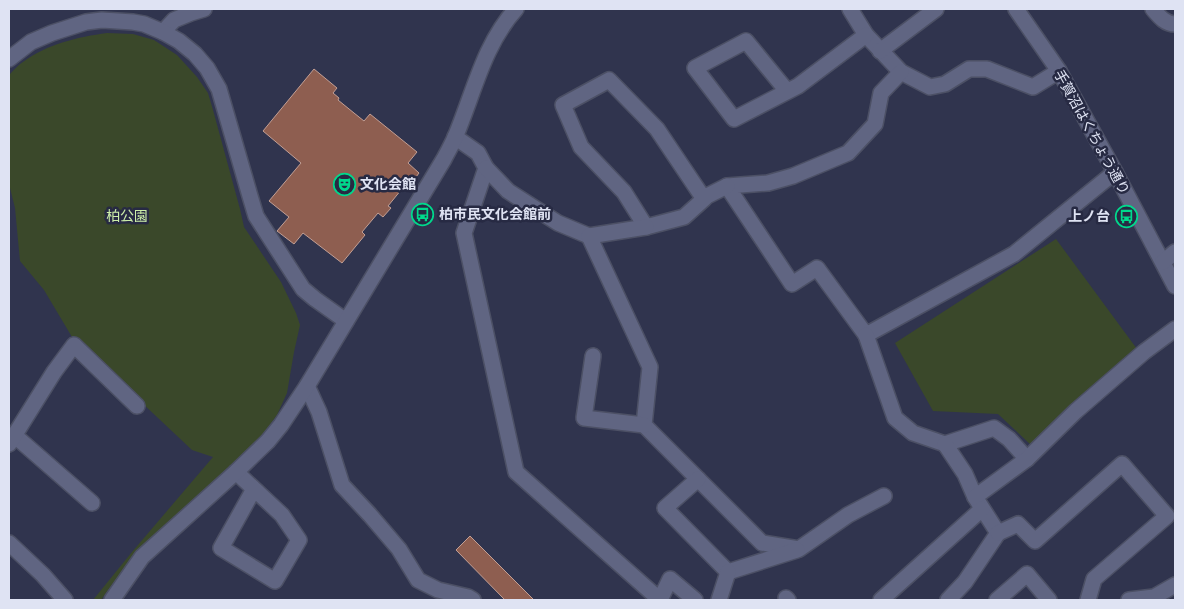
<svg xmlns="http://www.w3.org/2000/svg" width="1184" height="609" viewBox="0 0 1184 609" font-family="Inter,'Noto Sans JP',sans-serif">
  <rect width="100%" height="100%" fill="#30344e"/>
  <!-- green -->
  <g fill="#3a482a">
    <path d="M 107,33 L 133,34 L 154,40 L 177,55 L 197,77 L 208,93 L 213,110 L 240,209 L 244,227 L 281,282 L 296,313 L 300,325 L 294,352 L 287,393 L 277,415 L 258,441 L 134,554 L 101,600 L 93,600 L 132,552 L 213,457 L 192,450 L 72,337 L 44,290 L 20,261 L 15,208 L 9,184 L 9,75 C 13,71 18,65 23,62 C 47,44 78,37 107,33 Z"/>
    <path d="M 1056,239 L 1140,353 L 1031,445 L 998,414 L 933,411 L 895,343 Z"/>
  </g>
  <!-- building -->
  <g fill="#8e5e50" stroke="#c39f94">
    <path d="M 314,69 L 337,88 L 333,93 L 339,98 L 338,100 L 354,113 L 364,121 L 370,114 L 417,152 L 408,163 L 419,173 L 413,181 L 410,179 L 388,206 L 391,208 L 383,217 L 378,213 L 362,232 L 365,235 L 342,263 L 303,233 L 294,244 L 277,231 L 289,217 L 269,201 L 301,163 L 263,131 Z"/>
    <path d="M 470,536 L 534,600 L 505,600 L 456,550 Z"/>
  </g>
  <g fill="none" stroke-linecap="round" stroke-linejoin="round">
    <defs>
      <g id="minor">
        <path d="M 850,9 L 866,35 L 901,72 L 930,87 L 945,84 L 969,69 L 987,69 L 1033,87 L 1059,71"/>
        <path d="M 1016,9 L 1059,71 L 1115,172 L 1175,286"/>
        <path d="M 1153,9 C 1159,16 1165,24 1175,24"/>
        <path d="M 163,32 L 174,20 L 191,13 L 204,9"/>
        <path d="M 880,51 L 936,9"/>
        <path d="M 9,59 L 31,42 L 52,33 L 86,22 L 102,20 L 133,22 L 144,24 L 163,32 L 179,41 L 195,54 L 207,68 L 219,89 L 250,196 L 256,216 L 303,289 L 315,299 L 346,321"/>
        <path d="M 901,72 L 881,93 L 875,124 L 848,153 L 793,176 L 768,183 L 727,186 L 792,284 L 817,268 L 866,335 L 1014,254 L 1115,172"/>
        <path d="M 787,91 L 746,41 L 695,68 L 734,119 L 798,86 L 866,35"/>
        <path d="M 455,137 L 478,153 L 486,168 L 464,233 L 516,472 L 660,600 L 670,579 L 695,600"/>
        <path d="M 486,168 L 508,191 L 558,223 L 589,236"/>
        <path d="M 704,199 L 657,129 L 609,80 L 563,105 L 581,147 L 624,192 L 646,227 L 684,217 L 704,199 L 707,196 L 727,186"/>
        <path d="M 646,227 L 589,236 L 650,367 L 644,425 L 762,543 L 799,549 L 848,515 L 884,496"/>
        <path d="M 1163,262 L 1175,252"/>
        <path d="M 866,335 L 895,418 L 913,433 L 945,444 L 994,428 L 1009,439 L 1027,459"/>
        <path d="M 593,356 L 584,418 L 644,425"/>
        <path d="M 307,386 L 319,412 L 342,485 L 370,515 L 399,549 L 418,580 L 438,590 L 468,597 L 473,600"/>
        <path d="M 14,435 L 92,503"/>
        <path d="M 9,444 L 54,372 L 74,345 L 137,406"/>
        <path d="M 945,444 L 965,474 L 975,497 L 998,533 L 965,582 L 948,600"/>
        <path d="M 236,472 L 282,515 L 299,540 L 275,581 L 221,548 L 254,489"/>
        <path d="M 698,479 L 665,508 L 728,572 L 797,550"/>
        <path d="M 975,497 L 1027,459 L 1076,411 L 1144,352 L 1175,329"/>
        <path d="M 998,533 L 1018,524 L 1035,541 L 1122,464 L 1167,516 L 1094,579 L 1088,600"/>
        <path d="M 9,543 L 43,575 L 65,600"/>
        <path d="M 786,598 L 788,600"/>
        <path d="M 112,600 L 142,557 L 236,472 L 268,441 L 281,425 L 307,386 L 444,159 C 448,151 453,143 456,135 C 474,92 484,44 516,9"/>
        <path d="M 719,600 L 728,572"/>
        <path d="M 881,600 L 982,509"/>
        <path d="M 997,600 L 1027,574 L 1049,600"/>
        <path d="M 1129,600 L 1154,597 L 1175,585"/>
      </g>
    </defs>
    <!-- minor casing -->
    <use href="#minor" stroke="#4c5065" stroke-width="18"/>
    <!-- minor -->
    <use href="#minor" stroke="#606582" stroke-width="15"/>
  </g>
  <!-- icons -->
  <defs>
    <symbol id="theatre-ring" viewBox="-11 -11 22 22"><circle r="9.5" fill="#272a43" stroke="#00d98c" stroke-width="1.5"/><path d="M-5-5.5Q0-4 5-5.5V0Q5 5 0 6Q-5 5-5 0ZM-3.3-2.5H-1v1.5H-3.3ZM1-2.5H3.3v1.5H1ZM-2.8 1Q0 5.5 2.8 1Z" fill="#00d98c"/></symbol>
    <symbol id="bus-ring" viewBox="-11 -11 22 22"><circle r="9.5" fill="#272a43" stroke="#00d98c" stroke-width="1.5"/><path d="M-5-6H5V4H4V6H2V4H-2V6H-4V4H-5ZM-3.5-4V0h7V-4ZM-3.5 1.2v1.5H-2V1.2ZM2 1.2v1.5H3.5V1.2Z" fill="#00d98c"/></symbol>
  </defs>
  <g fill-rule="evenodd">
    <use href="#theatre-ring" x="332" y="172" width="25" height="25"/>
    <use href="#bus-ring" x="410" y="202" width="25" height="25"/>
    <use href="#bus-ring" x="1114" y="204" width="25" height="25"/>
  </g>
  <g text-anchor="middle" stroke-width="5" stroke-linejoin="round" paint-order="stroke">
    <!-- street labels -->
    <g font-size="14" fill="#dfe3f3" stroke="#272a43">
      <text transform="translate(1092 132) rotate(61)" y="5">手賀沼はくちょう通り</text>
    </g>
    <!-- poi labels -->
    <g font-size="14" font-weight="bold" fill="#dfe3f3" stroke="#272a43" text-anchor="start">
      <text x="360" y="189">文化会館</text>
      <text x="439" y="219">柏市民文化会館前</text>
      <text x="1110" y="221" text-anchor="end">上ノ台</text>
    </g>
    <!-- park labels -->
    <g font-size="14" fill="#cceea9" stroke="#272a43">
      <text x="127" y="221">柏公園</text>
    </g>
  </g>
  <!-- border -->
  <rect width="1184" height="609" fill="none" stroke="#dfe3f3" stroke-width="20"/>
</svg>
